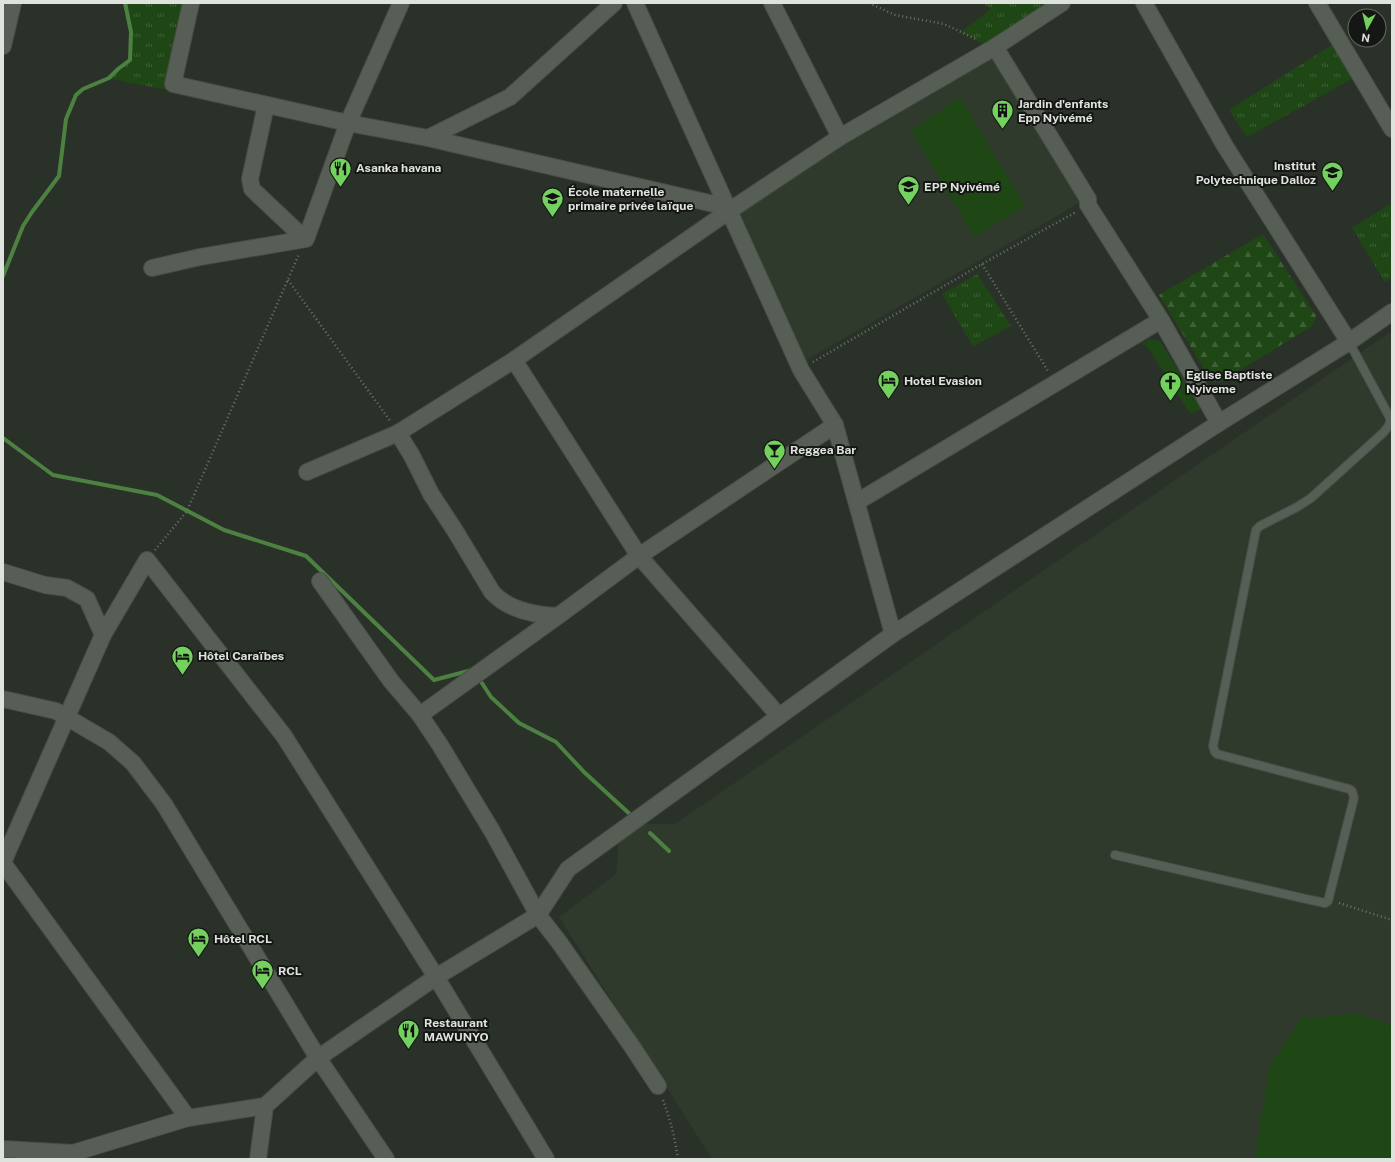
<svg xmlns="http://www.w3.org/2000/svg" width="1395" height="1162" viewBox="0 0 1395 1162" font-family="'Public Sans',sans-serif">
  <defs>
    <pattern id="grass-tufts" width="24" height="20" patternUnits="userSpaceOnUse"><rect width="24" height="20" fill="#1f4716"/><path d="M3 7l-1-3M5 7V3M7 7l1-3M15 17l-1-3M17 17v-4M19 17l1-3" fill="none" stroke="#3f6137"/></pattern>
    <pattern id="forest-firs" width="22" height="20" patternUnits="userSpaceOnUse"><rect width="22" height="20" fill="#1f4716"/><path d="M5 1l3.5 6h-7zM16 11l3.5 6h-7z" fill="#3f6137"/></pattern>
  </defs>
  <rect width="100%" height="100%" fill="#2a3129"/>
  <!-- built -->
  <g fill="#2f3a2d">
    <path d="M 994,48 L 1086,199 L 803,362 L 731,214 Z"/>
    <path d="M 1392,331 L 1392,1159 L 712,1159 L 559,917 L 616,874 L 619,839 L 640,824 L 675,824 Z"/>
  </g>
  <!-- grass -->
  <g fill="url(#grass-tufts)">
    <path d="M 125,3 L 187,3 L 168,90 L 110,79 L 118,69 L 130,60 L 132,32 Z"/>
    <path d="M 983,3 L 1048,3 L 987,45 L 961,32 L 991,9 Z"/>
    <path d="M 1335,43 L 1357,76 L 1247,137 L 1229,110 Z"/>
    <path d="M 1392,203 L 1392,278 L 1385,282 L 1352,228 Z"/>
    <path d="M 977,274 L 1011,326 L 973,346 L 942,294 Z"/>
  </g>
  <!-- forest -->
  <path fill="url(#forest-firs)" d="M 1263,234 L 1316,316 L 1312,326 L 1221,382 L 1212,382 L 1159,295 Z"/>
  <!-- garden -->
  <g fill="#1f4716">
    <path d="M 960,97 L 1025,206 L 974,237 L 911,130 Z"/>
    <path d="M 1149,339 L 1160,341 L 1201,408 L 1199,410 L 1192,413 L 1189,412 L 1146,345 L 1141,344 Z"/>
    <path d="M 1357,1014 L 1392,1025 L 1392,1159 L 1255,1159 L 1270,1065 L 1302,1018 Z"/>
  </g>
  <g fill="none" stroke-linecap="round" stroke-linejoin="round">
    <!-- stream -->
    <g stroke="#4d8142" stroke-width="4">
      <path d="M 3,276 L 23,226 L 32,212 L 59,176 L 66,119 L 76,95 L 83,89 L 109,78 L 118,69 L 130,60 L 131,32 L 125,3"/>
      <path d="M 3,438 L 53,475 L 157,495 L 224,530 L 306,556 L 434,680 L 472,670"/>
      <path d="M 478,677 L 491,697 L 519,723 L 556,742 L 584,772 L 633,817"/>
      <path d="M 650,833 L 669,851"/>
    </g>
    <defs>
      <path id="lane" d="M 1115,855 L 1306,899 L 1325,903 L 1328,901 L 1354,798 L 1352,791 L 1349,789 L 1217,754 L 1215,752 L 1213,746 L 1256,530 L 1260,526 L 1297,507 L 1311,498 L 1383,433 C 1387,428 1391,425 1390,418 L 1349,342"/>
      <g id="street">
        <path d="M 191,3 L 173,84 L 348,123 L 428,138 L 727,207"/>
        <path d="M 635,3 L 801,370 L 835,425 L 893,634"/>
        <path d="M 772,3 L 840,137"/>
        <path d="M 1144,3 L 1225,146 L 1349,342"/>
        <path d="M 1317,3 L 1392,129"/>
        <path d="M 3,46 L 13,3"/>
        <path d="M 995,47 L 1088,199 L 1088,205 L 1161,320 L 1219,423"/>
        <path d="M 266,105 L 250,179 L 252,189 L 305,239"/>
        <path d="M 428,138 L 510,97 L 614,3"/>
        <path d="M 152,268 L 200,257 L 306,239 L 348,123 L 401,3"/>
        <path d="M 514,360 L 639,556 L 779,716"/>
        <path d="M 398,433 L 412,456 L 431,494 L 454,529 L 492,592 C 508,610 535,615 558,616 L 639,556 L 835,425"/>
        <path d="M 307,472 L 398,433 L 417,421 L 514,360 L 729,211 L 840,137 L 995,47 L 1062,3"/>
        <path d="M 857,502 L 1161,320"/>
        <path d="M 3,572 L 45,585 L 67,588 L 87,599 L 103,635"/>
        <path d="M 320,581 L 391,681 L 420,715 L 440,745 L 492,831 L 538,915 L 559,942 L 631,1045 L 658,1086"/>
        <path d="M 3,699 L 56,711 L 109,742 L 133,763 L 164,804 L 318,1058 L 386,1159"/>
        <path d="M 420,715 L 558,616"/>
        <path d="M 3,862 L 103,635 L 147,560 L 284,736 L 436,977 L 546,1159"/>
        <path d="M 3,863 L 188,1118"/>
        <path d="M 3,1149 L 73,1153 L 188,1118 L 265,1106"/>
        <path d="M 258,1159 L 265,1106 L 318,1058 L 436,977 L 538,915 L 568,869 L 893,634 L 1219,423 L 1349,342 L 1392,312"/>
      </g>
    </defs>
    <!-- lane casing -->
    <use href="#lane" stroke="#484d46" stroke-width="10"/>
    <!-- street casing -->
    <use href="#street" stroke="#484d46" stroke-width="18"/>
    <!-- path -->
    <g stroke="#6d736c" stroke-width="2.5" stroke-dasharray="1 3" stroke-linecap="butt">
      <path d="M 869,3 L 895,15 L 944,24 L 978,40"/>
      <path d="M 982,264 L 1048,371"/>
      <path d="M 288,280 L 391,422"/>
      <path d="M 813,362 L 982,264 L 1076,212"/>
      <path d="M 155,550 L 187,511 L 299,254"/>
      <path d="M 1339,903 L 1392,920"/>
      <path d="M 663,1100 C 670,1119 675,1138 678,1159"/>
    </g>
    <!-- lane -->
    <use href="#lane" stroke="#575e55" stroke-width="8"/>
    <!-- street -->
    <use href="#street" stroke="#575e55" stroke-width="16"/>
  </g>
  <!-- icons -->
  <defs>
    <symbol id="building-pin" viewBox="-11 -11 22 30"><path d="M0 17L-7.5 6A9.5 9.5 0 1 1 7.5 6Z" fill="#72d25d" stroke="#151714"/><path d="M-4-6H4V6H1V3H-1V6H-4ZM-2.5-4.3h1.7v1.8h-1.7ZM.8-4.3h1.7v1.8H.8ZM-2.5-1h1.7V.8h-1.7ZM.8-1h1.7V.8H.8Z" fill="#111"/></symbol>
    <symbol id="restaurant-pin" viewBox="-11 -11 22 30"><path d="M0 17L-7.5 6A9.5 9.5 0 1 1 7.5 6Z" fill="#72d25d" stroke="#151714"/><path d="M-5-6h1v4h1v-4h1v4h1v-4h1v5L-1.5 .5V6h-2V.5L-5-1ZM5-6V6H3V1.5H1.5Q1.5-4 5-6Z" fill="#111"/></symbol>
    <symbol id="school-pin" viewBox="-11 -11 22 30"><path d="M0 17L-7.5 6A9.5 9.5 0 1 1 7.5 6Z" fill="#72d25d" stroke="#151714"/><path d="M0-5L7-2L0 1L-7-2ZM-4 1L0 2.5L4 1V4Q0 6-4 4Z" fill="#111"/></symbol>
    <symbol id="hotel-pin" viewBox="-11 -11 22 30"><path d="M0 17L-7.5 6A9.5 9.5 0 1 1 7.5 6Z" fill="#72d25d" stroke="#151714"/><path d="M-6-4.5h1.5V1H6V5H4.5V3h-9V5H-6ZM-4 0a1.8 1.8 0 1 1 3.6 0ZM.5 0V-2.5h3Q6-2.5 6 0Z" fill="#111"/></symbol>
    <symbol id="church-pin" viewBox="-11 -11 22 30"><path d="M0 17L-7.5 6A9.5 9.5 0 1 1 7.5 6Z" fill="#72d25d" stroke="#151714"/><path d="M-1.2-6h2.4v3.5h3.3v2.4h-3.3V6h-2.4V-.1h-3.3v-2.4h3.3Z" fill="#111"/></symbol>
    <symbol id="bar-pin" viewBox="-11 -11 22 30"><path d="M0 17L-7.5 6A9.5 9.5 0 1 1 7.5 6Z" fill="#72d25d" stroke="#151714"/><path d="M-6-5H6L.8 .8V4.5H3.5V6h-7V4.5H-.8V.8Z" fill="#111"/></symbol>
  </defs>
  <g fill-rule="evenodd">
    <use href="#building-pin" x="990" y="98" width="25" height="34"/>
    <use href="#restaurant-pin" x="328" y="156" width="25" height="34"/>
    <use href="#school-pin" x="1320" y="160" width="25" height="34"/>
    <use href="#school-pin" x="896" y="174" width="25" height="34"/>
    <use href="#school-pin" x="540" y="186" width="25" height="34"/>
    <use href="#hotel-pin" x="876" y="368" width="25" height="34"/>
    <use href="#church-pin" x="1158" y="370" width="25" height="34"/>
    <use href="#bar-pin" x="762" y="438" width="25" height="34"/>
    <use href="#hotel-pin" x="170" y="644" width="25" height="34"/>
    <use href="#hotel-pin" x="186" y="926" width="25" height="34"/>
    <use href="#hotel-pin" x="250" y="958" width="25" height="34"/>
    <use href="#restaurant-pin" x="396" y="1018" width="25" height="34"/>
  </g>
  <g text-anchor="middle" stroke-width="4" stroke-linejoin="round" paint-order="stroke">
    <!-- poi labels -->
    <g font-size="12" font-weight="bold" fill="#dfe3de" stroke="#151714" text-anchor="start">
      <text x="1018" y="108">Jardin d'enfants<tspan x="1018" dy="14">Epp Nyivémé</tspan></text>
      <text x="1316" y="170" text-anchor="end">Institut<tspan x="1316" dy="14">Polytechnique Dalloz</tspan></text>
      <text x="356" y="172">Asanka havana</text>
      <text x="924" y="191">EPP Nyivémé</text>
      <text x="568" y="196">École maternelle<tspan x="568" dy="14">primaire privée laïque</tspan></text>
      <text x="1186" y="379">Eglise Baptiste<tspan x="1186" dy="14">Nyiveme</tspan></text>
      <text x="904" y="385">Hotel Evasion</text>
      <text x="790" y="454">Reggea Bar</text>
      <text x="198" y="660">Hôtel Caraïbes</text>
      <text x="214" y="943">Hôtel RCL</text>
      <text x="278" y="975">RCL</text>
      <text x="424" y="1027">Restaurant<tspan x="424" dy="14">MAWUNYO</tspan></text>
    </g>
  </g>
  <!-- border -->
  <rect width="1395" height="1162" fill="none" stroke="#dfe3de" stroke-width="8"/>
  <!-- north arrow -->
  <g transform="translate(1367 28) rotate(188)"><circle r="19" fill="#151714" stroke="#666965"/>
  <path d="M0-3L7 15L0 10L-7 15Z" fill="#72d25d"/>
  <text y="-6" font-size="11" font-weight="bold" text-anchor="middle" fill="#dfe3de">N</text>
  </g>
</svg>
